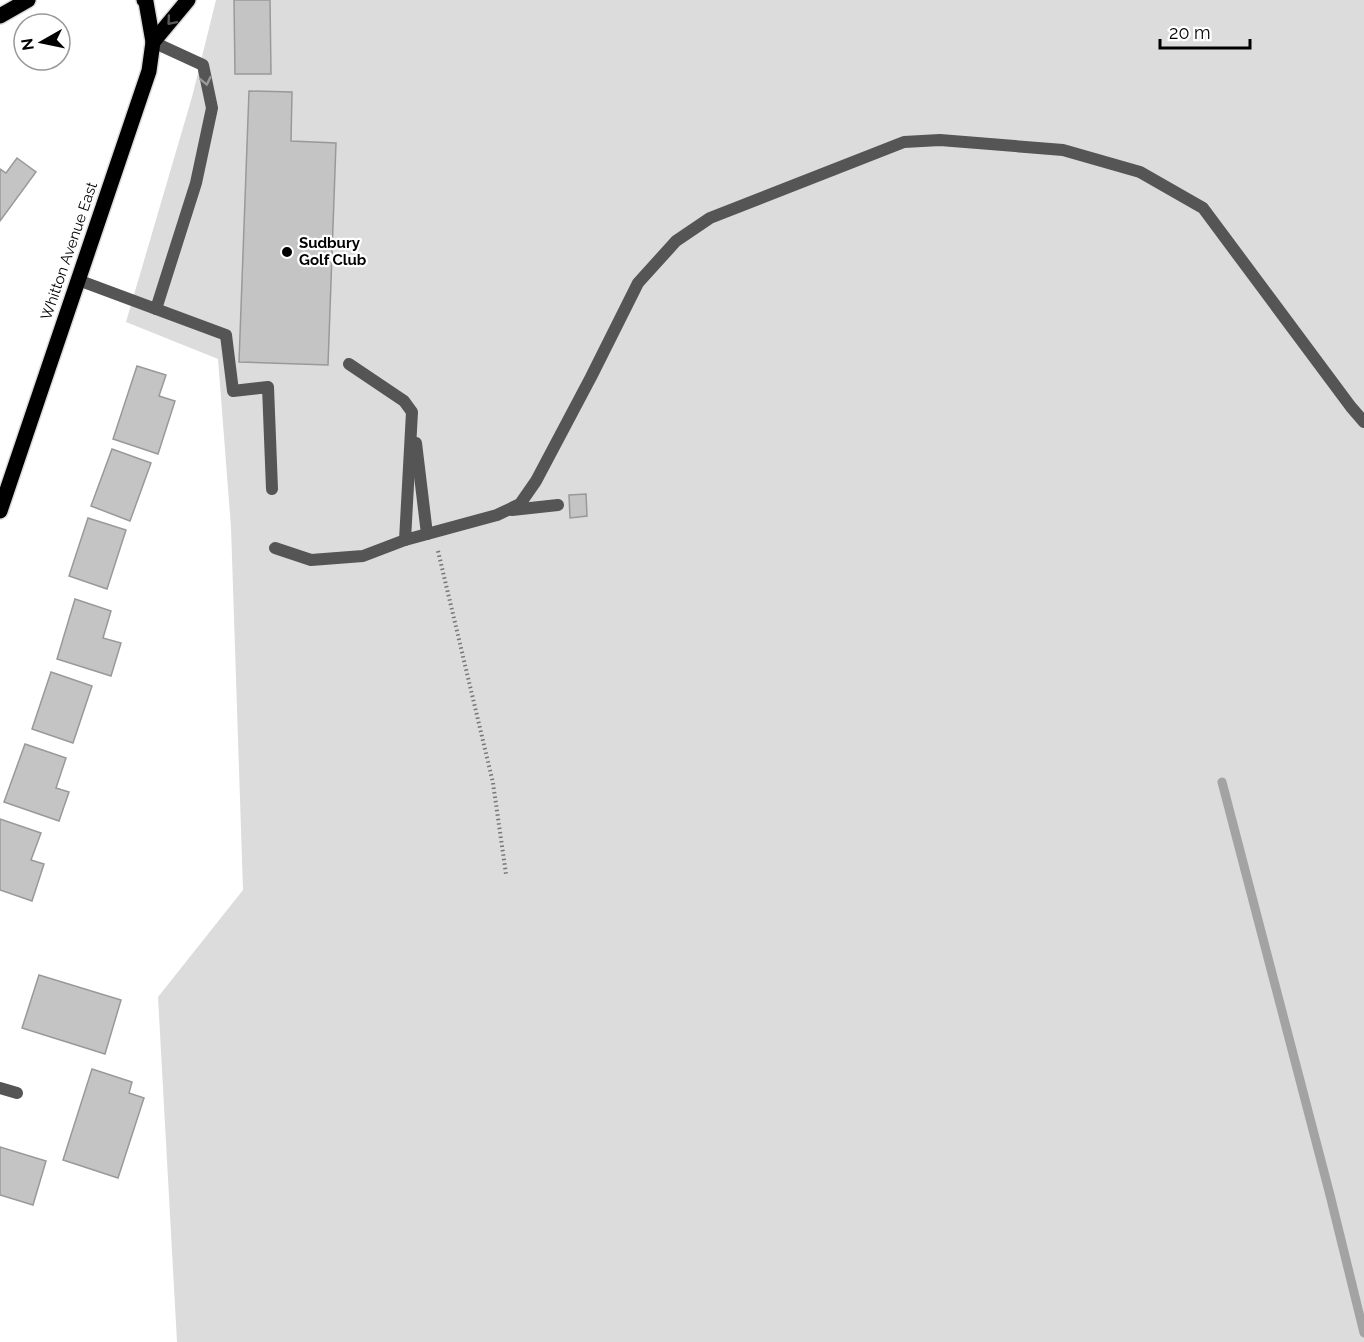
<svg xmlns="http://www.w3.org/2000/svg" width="1364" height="1342" viewBox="0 0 1364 1342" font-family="Raleway,sans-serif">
  <rect width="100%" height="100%" fill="#fff"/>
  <!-- green -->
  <path fill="#dcdcdc" d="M 216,0 L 1364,0 L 1364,1342 L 177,1342 L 158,997 L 243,890 L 231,527 L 218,359 L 126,322 L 192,97 Z"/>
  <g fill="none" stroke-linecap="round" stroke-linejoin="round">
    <!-- stream -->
    <path stroke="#a3a3a3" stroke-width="9" d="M 1222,782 L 1330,1195 L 1364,1333"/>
  </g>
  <!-- building -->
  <g fill="#c4c4c4" stroke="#999" stroke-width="1.5">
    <path d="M 234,0 L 270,0 L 271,74 L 235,74 Z"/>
    <path d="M 249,91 L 292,92 L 291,141 L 336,143 L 328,365 L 239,362 Z"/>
    <path d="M 17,158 L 36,172 L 0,221 L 0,169 L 6,173 Z"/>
    <path d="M 137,366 L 166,375 L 159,396 L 175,401 L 158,454 L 113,439 Z"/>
    <path d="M 112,449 L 151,463 L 130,521 L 91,506 Z"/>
    <path d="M 586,494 L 587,516 L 570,518 L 569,495 Z"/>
    <path d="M 88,518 L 126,530 L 107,589 L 69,576 Z"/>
    <path d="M 75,599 L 111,611 L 103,638 L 121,643 L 111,676 L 57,659 Z"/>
    <path d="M 51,672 L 92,686 L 73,743 L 32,729 Z"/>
    <path d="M 25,744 L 66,758 L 56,788 L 69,792 L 59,821 L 4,802 Z"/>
    <path d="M 0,819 L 41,833 L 31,860 L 44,864 L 32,901 L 0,890 Z"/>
    <path d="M 39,975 L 121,1000 L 105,1054 L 22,1028 Z"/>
    <path d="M 92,1069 L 132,1082 L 129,1093 L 144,1098 L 118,1178 L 63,1160 Z"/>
    <path d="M 0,1147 L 46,1161 L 33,1205 L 0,1195 Z"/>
  </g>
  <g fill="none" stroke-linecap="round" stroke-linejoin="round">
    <defs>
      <g id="primary">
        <path d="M 0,16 L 28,0"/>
        <path d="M 153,42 L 188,0"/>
        <path d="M 0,511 L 149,71 L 153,42 L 146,2 L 144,0"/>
      </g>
    </defs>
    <!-- primary casing -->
    <use href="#primary" stroke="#dbdbdb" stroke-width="18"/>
    <!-- path -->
    <path stroke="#777" stroke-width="4" stroke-dasharray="1.5 3" stroke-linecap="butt" d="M 438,551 L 493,783 L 506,874"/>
    <!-- service -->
    <g stroke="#555" stroke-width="12">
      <path d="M 78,280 L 156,309 L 196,183 L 212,108 L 203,65 L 153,42"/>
      <path d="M 156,309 L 226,335 L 233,391 L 268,387 L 272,489"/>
      <path d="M 416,443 L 427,534"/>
      <path d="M 512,510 L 558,505"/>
      <path d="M 405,540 L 497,515 L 520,504 L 536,481 L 591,377 L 638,283 L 676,241 L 710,218 L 904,142 L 940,140 L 1063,150 L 1140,172 L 1203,208 L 1351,407 L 1364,422"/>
      <path d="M 275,548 L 311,560 L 363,556 L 405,540 L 412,412 L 404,401 L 349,364"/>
    </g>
    <!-- minor -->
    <path stroke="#555" stroke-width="12" d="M 0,1088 L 17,1093"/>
    <!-- primary -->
    <use href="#primary" stroke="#000" stroke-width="15"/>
  </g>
  <!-- one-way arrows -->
  <defs><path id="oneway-chevron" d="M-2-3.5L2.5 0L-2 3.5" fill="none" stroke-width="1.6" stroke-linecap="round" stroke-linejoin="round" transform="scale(1.5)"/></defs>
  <use stroke="#595959" href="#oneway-chevron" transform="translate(171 21) rotate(130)"/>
  <use stroke="#999" href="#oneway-chevron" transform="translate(206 81) rotate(78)"/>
  <!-- markers -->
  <circle fill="#000" stroke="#fff" stroke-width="2" cx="287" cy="252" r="6"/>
  <g text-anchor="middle" stroke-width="4.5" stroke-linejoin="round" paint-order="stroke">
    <!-- poi labels -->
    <g font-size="15" font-weight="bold" fill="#000" stroke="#fff" text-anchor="start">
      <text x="299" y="248">Sudbury<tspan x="299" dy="17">Golf Club</tspan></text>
    </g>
    <!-- street labels -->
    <g font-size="15" fill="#000" stroke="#fff">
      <text transform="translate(69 251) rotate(-71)" y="5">Whitton Avenue East</text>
    </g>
  </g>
  <!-- north arrow -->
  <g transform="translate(42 42) rotate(261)"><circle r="28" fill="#ffffff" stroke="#999999" stroke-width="1.5"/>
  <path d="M0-4.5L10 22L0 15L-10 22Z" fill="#000000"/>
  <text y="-9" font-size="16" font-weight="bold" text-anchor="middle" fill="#000000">N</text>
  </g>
  <!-- scale -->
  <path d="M1160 39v9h90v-9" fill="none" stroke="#000000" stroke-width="3"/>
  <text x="1169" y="39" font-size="18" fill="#000000" stroke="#ffffff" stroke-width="4.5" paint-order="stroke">20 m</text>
</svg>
